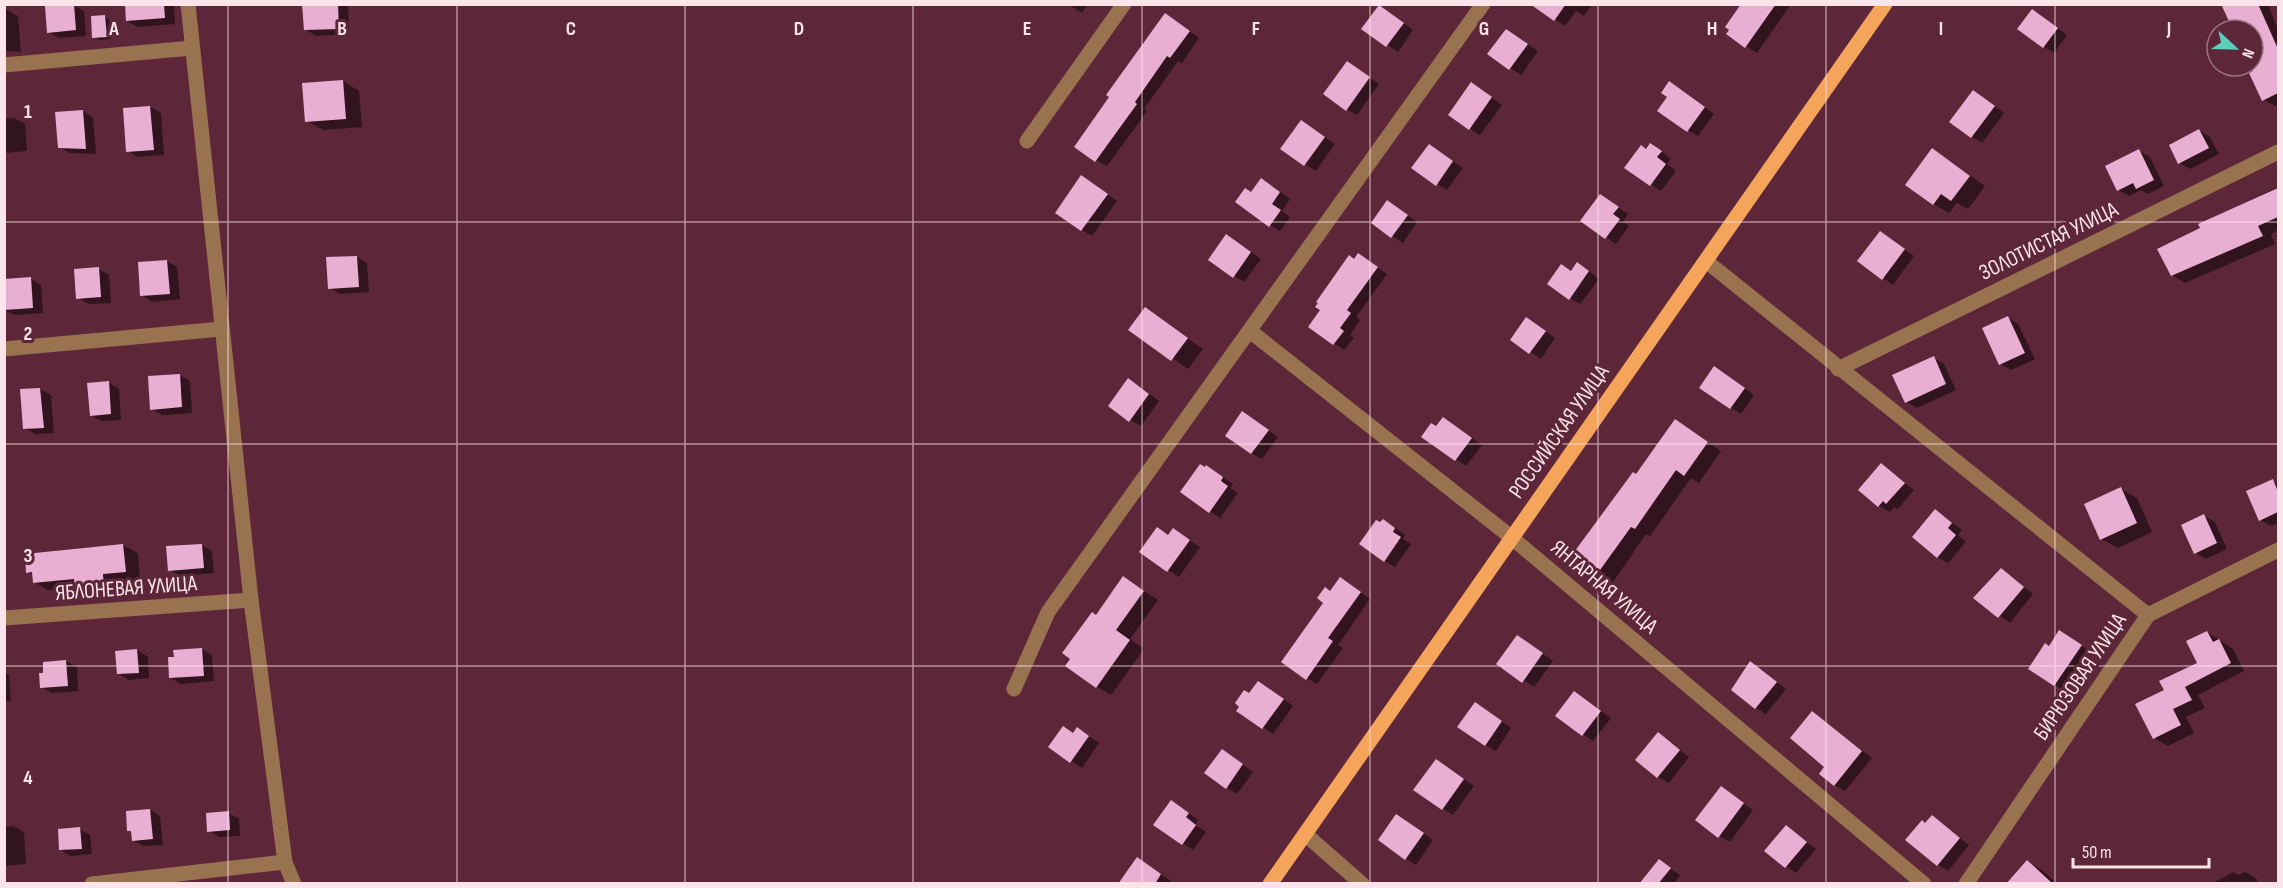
<svg xmlns="http://www.w3.org/2000/svg" width="2283" height="888" viewBox="0 0 2283 888" font-family="'Sofia Sans Condensed',sans-serif">
  <rect width="100%" height="100%" fill="#5d2739"/>
  <!-- shadow -->
  <g fill="#0007">
    <path d="M 126,4 L 174,4 L 175,24 L 138,27 L 127,21 Z"/>
    <path d="M 304,4 L 348,4 L 349,34 L 316,36 L 305,29 Z"/>
    <path d="M 1068,4 L 1088,4 L 1082,13 Z"/>
    <path d="M 1532,4 L 1590,4 L 1592,5 L 1584,16 L 1576,11 L 1565,26 Z"/>
    <path d="M 1743,4 L 1791,4 L 1757,53 L 1728,34 Z"/>
    <path d="M 2227,4 L 2268,4 L 2278,30 L 2278,107 L 2263,100 L 2251,66 L 2253,30 L 2235,30 Z"/>
    <path d="M 73,5 L 84,11 L 86,36 L 59,38 L 48,32 Z"/>
    <path d="M 4,8 L 18,16 L 21,52 L 4,51 Z"/>
    <path d="M 2033,11 L 2067,35 L 2054,53 L 2044,47 Z"/>
    <path d="M 1390,13 L 1413,30 L 1398,52 L 1364,29 Z"/>
    <path d="M 104,16 L 109,19 L 111,39 L 99,40 L 94,37 Z"/>
    <path d="M 1176,21 L 1199,38 L 1182,63 L 1178,61 L 1144,109 L 1147,111 L 1107,166 L 1096,160 Z"/>
    <path d="M 1517,37 L 1538,51 L 1521,75 L 1489,54 Z"/>
    <path d="M 1348,63 L 1379,84 L 1357,115 L 1346,109 Z"/>
    <path d="M 343,81 L 359,91 L 362,127 L 323,130 L 307,121 Z"/>
    <path d="M 1680,89 L 1714,114 L 1698,136 L 1688,130 Z"/>
    <path d="M 1482,90 L 1502,105 L 1480,135 L 1470,129 Z"/>
    <path d="M 1974,92 L 2004,113 L 1982,143 L 1971,136 Z"/>
    <path d="M 150,107 L 161,113 L 164,155 L 138,157 L 128,151 Z"/>
    <path d="M 83,111 L 93,118 L 96,154 L 70,153 L 59,147 Z"/>
    <path d="M 14,118 L 25,124 L 27,151 L 5,153 L 4,119 Z"/>
    <path d="M 1302,122 L 1335,144 L 1316,171 L 1282,149 Z"/>
    <path d="M 2199,131 L 2210,137 L 2219,154 L 2190,169 L 2179,163 Z"/>
    <path d="M 1646,150 L 1661,151 L 1671,159 L 1667,164 L 1676,171 L 1661,191 L 1626,168 Z"/>
    <path d="M 1933,150 L 1985,186 L 1968,209 L 1957,203 L 1949,213 L 1933,204 Z"/>
    <path d="M 2139,151 L 2150,157 L 2164,186 L 2148,194 L 2141,190 L 2129,196 L 2118,190 Z"/>
    <path d="M 1440,152 L 1463,168 L 1447,190 L 1437,184 Z"/>
    <path d="M 1092,183 L 1117,201 L 1092,236 L 1082,230 Z"/>
    <path d="M 1272,186 L 1290,199 L 1282,211 L 1290,217 L 1280,231 L 1270,225 L 1252,193 Z"/>
    <path d="M 2278,187 L 2278,230 L 2271,234 L 2275,244 L 2185,283 L 2172,275 L 2202,229 L 2200,225 Z"/>
    <path d="M 1601,195 L 1628,214 L 1623,222 L 1629,226 L 1616,244 L 1582,221 Z"/>
    <path d="M 1398,208 L 1417,222 L 1403,243 L 1373,223 Z"/>
    <path d="M 1880,233 L 1914,256 L 1893,285 L 1883,278 Z"/>
    <path d="M 1237,242 L 1261,259 L 1244,282 L 1234,276 Z"/>
    <path d="M 357,257 L 367,263 L 369,292 L 340,294 L 330,288 Z"/>
    <path d="M 167,261 L 177,267 L 180,299 L 152,302 L 142,295 Z"/>
    <path d="M 1355,261 L 1369,261 L 1387,274 L 1356,317 L 1360,320 L 1350,335 L 1354,338 L 1344,350 L 1310,327 L 1322,310 L 1320,303 Z"/>
    <path d="M 99,269 L 109,275 L 111,303 L 89,304 L 78,298 Z"/>
    <path d="M 1588,270 L 1599,279 L 1580,304 L 1570,298 L 1572,272 Z"/>
    <path d="M 31,279 L 41,285 L 43,313 L 15,315 L 4,310 Z"/>
    <path d="M 1145,309 L 1203,349 L 1188,369 L 1130,330 Z"/>
    <path d="M 2008,318 L 2018,324 L 2035,359 L 2011,370 L 2000,364 Z"/>
    <path d="M 1537,325 L 1555,338 L 1541,359 L 1512,340 Z"/>
    <path d="M 1934,358 L 1944,364 L 1956,390 L 1917,408 L 1906,402 Z"/>
    <path d="M 1725,374 L 1754,395 L 1741,414 L 1731,408 Z"/>
    <path d="M 179,375 L 190,381 L 192,413 L 162,415 L 152,409 Z"/>
    <path d="M 108,382 L 119,389 L 121,420 L 102,421 L 91,415 Z"/>
    <path d="M 1139,386 L 1159,401 L 1141,426 L 1130,420 Z"/>
    <path d="M 40,389 L 51,395 L 54,433 L 35,434 L 24,428 Z"/>
    <path d="M 1253,419 L 1278,437 L 1262,459 L 1251,453 Z"/>
    <path d="M 1444,419 L 1482,445 L 1466,466 L 1423,436 L 1437,428 Z"/>
    <path d="M 1675,421 L 1721,451 L 1699,483 L 1691,478 L 1650,536 L 1646,534 L 1611,585 L 1571,559 L 1637,476 Z"/>
    <path d="M 1881,465 L 1914,490 L 1898,509 L 1894,507 L 1890,512 L 1879,506 Z"/>
    <path d="M 1207,467 L 1233,484 L 1230,488 L 1238,493 L 1220,518 L 1182,492 Z"/>
    <path d="M 2272,481 L 2278,484 L 2278,523 L 2271,526 L 2260,520 Z"/>
    <path d="M 2121,489 L 2137,498 L 2152,532 L 2118,548 L 2101,539 Z"/>
    <path d="M 1936,511 L 1962,530 L 1958,535 L 1966,542 L 1948,563 L 1937,557 Z"/>
    <path d="M 2204,516 L 2215,522 L 2227,549 L 2206,559 L 2196,553 Z"/>
    <path d="M 1394,527 L 1405,535 L 1403,539 L 1411,544 L 1395,567 L 1385,561 Z"/>
    <path d="M 1173,530 L 1200,547 L 1179,577 L 1141,551 L 1168,536 Z"/>
    <path d="M 123,545 L 138,553 L 140,580 L 117,581 L 117,596 L 91,598 L 76,588 L 48,590 L 34,582 L 33,575 L 28,572 L 74,552 L 73,549 Z"/>
    <path d="M 201,545 L 212,551 L 214,573 L 180,576 L 169,570 Z"/>
    <path d="M 2001,570 L 2033,594 L 2010,623 L 1975,598 Z"/>
    <path d="M 1124,578 L 1158,600 L 1130,639 L 1144,649 L 1111,695 L 1097,687 L 1096,616 Z"/>
    <path d="M 1350,585 L 1370,599 L 1338,645 L 1343,648 L 1317,684 L 1306,678 L 1331,592 Z"/>
    <path d="M 2207,632 L 2233,649 L 2244,671 L 2198,695 L 2205,708 L 2186,717 L 2194,733 L 2168,746 L 2154,738 L 2199,663 Z"/>
    <path d="M 2070,638 L 2091,652 L 2065,691 L 2055,685 L 2049,647 Z"/>
    <path d="M 1528,643 L 1553,661 L 1534,687 L 1498,664 Z"/>
    <path d="M 202,649 L 212,655 L 214,681 L 181,684 L 171,678 Z"/>
    <path d="M 137,650 L 148,657 L 149,678 L 129,680 L 118,673 Z"/>
    <path d="M 66,661 L 77,667 L 78,691 L 52,693 L 41,687 L 45,674 Z"/>
    <path d="M 1751,663 L 1786,689 L 1766,714 L 1756,708 Z"/>
    <path d="M 4,672 L 9,675 L 11,701 L 4,701 Z"/>
    <path d="M 1269,689 L 1293,706 L 1273,734 L 1238,711 L 1250,695 Z"/>
    <path d="M 1575,693 L 1611,718 L 1593,741 L 1557,716 Z"/>
    <path d="M 1486,710 L 1511,728 L 1496,751 L 1485,745 Z"/>
    <path d="M 1813,713 L 1872,758 L 1845,791 L 1834,785 Z"/>
    <path d="M 1078,729 L 1099,743 L 1082,768 L 1051,747 L 1074,734 Z"/>
    <path d="M 1658,734 L 1689,757 L 1669,783 L 1658,777 Z"/>
    <path d="M 1233,757 L 1253,772 L 1237,794 L 1227,788 Z"/>
    <path d="M 1446,767 L 1474,786 L 1453,815 L 1415,790 Z"/>
    <path d="M 1721,788 L 1753,810 L 1730,842 L 1719,836 Z"/>
    <path d="M 1182,808 L 1198,820 L 1195,825 L 1206,832 L 1193,850 L 1155,824 Z"/>
    <path d="M 150,810 L 160,816 L 163,845 L 144,846 L 133,840 L 132,832 L 129,830 Z"/>
    <path d="M 228,813 L 239,819 L 240,836 L 219,837 L 209,831 Z"/>
    <path d="M 1932,817 L 1969,845 L 1948,871 L 1938,865 L 1926,824 Z"/>
    <path d="M 1407,822 L 1433,840 L 1416,865 L 1406,859 Z"/>
    <path d="M 13,826 L 24,832 L 26,864 L 4,866 L 4,827 Z"/>
    <path d="M 1786,827 L 1816,849 L 1796,873 L 1766,851 Z"/>
    <path d="M 79,829 L 90,835 L 92,854 L 71,856 L 61,850 Z"/>
    <path d="M 1659,861 L 1680,875 L 1674,884 L 1645,884 Z"/>
    <path d="M 2027,862 L 2043,871 L 2057,884 L 2008,884 Z"/>
    <path d="M 1148,865 L 1171,881 L 1169,884 L 1127,884 Z"/>
    <path d="M 2233,872 L 2238,875 L 2245,872 L 2256,878 L 2258,884 L 2211,884 Z"/>
  </g>
  <!-- building -->
  <g fill="#e9afd2">
    <path d="M 74,4 L 76,30 L 47,33 L 45,6 Z"/>
    <path d="M 125,4 L 164,4 L 165,18 L 126,21 Z"/>
    <path d="M 302,4 L 338,4 L 339,29 L 304,30 Z"/>
    <path d="M 1530,4 L 1566,4 L 1554,21 Z"/>
    <path d="M 1741,4 L 1776,4 L 1745,48 L 1726,34 L 1729,30 L 1725,27 Z"/>
    <path d="M 2221,4 L 2258,4 L 2278,49 L 2278,93 L 2262,101 L 2249,73 L 2253,71 L 2253,30 L 2233,30 Z"/>
    <path d="M 1379,5 L 1404,23 L 1386,47 L 1361,29 Z"/>
    <path d="M 2032,9 L 2058,28 L 2043,48 L 2017,29 Z"/>
    <path d="M 1165,13 L 1190,31 L 1170,58 L 1167,56 L 1135,102 L 1137,104 L 1095,162 L 1074,147 L 1109,97 L 1106,95 Z"/>
    <path d="M 105,15 L 107,37 L 92,38 L 91,16 Z"/>
    <path d="M 1506,29 L 1528,44 L 1509,70 L 1487,54 Z"/>
    <path d="M 1347,61 L 1370,77 L 1346,111 L 1323,94 Z"/>
    <path d="M 343,80 L 346,119 L 305,122 L 302,83 Z"/>
    <path d="M 1669,81 L 1705,107 L 1687,132 L 1657,111 L 1667,97 L 1661,93 Z"/>
    <path d="M 1471,82 L 1492,97 L 1469,130 L 1448,115 Z"/>
    <path d="M 1973,90 L 1995,106 L 1971,138 L 1949,122 Z"/>
    <path d="M 150,106 L 154,150 L 126,152 L 123,108 Z"/>
    <path d="M 83,110 L 86,149 L 58,148 L 55,112 Z"/>
    <path d="M 1301,120 L 1325,137 L 1304,166 L 1280,149 Z"/>
    <path d="M 2199,129 L 2209,148 L 2178,164 L 2169,145 Z"/>
    <path d="M 1650,143 L 1662,151 L 1657,157 L 1666,164 L 1650,186 L 1624,168 L 1641,145 L 1646,149 Z"/>
    <path d="M 1429,144 L 1453,161 L 1436,186 L 1411,168 Z"/>
    <path d="M 1932,148 L 1970,176 L 1951,201 L 1941,194 L 1933,205 L 1905,185 Z"/>
    <path d="M 2139,149 L 2154,180 L 2136,189 L 2133,183 L 2117,191 L 2105,166 Z"/>
    <path d="M 1081,175 L 1108,194 L 1081,231 L 1055,213 Z"/>
    <path d="M 1261,178 L 1280,192 L 1272,204 L 1281,210 L 1269,227 L 1235,202 L 1245,188 L 1251,192 Z"/>
    <path d="M 2278,188 L 2278,217 L 2258,226 L 2263,236 L 2171,276 L 2157,249 L 2200,228 L 2198,224 Z"/>
    <path d="M 1600,194 L 1619,207 L 1613,214 L 1620,219 L 1605,239 L 1580,221 Z"/>
    <path d="M 1387,200 L 1408,215 L 1391,238 L 1371,223 Z"/>
    <path d="M 1880,231 L 1905,249 L 1882,280 L 1857,261 Z"/>
    <path d="M 1226,234 L 1251,252 L 1233,278 L 1208,260 Z"/>
    <path d="M 1358,253 L 1378,267 L 1347,310 L 1351,313 L 1340,328 L 1344,331 L 1333,345 L 1308,327 L 1320,310 L 1315,307 L 1318,303 L 1316,302 L 1349,255 L 1354,259 Z"/>
    <path d="M 357,256 L 359,287 L 328,289 L 326,257 Z"/>
    <path d="M 167,260 L 170,294 L 140,296 L 138,262 Z"/>
    <path d="M 1577,262 L 1589,271 L 1569,300 L 1547,284 L 1561,264 L 1571,271 Z"/>
    <path d="M 99,267 L 101,297 L 76,299 L 74,269 Z"/>
    <path d="M 31,277 L 33,308 L 4,310 L 4,279 Z"/>
    <path d="M 1145,307 L 1188,338 L 1171,361 L 1128,330 Z"/>
    <path d="M 2008,316 L 2025,353 L 1999,365 L 1982,328 Z"/>
    <path d="M 1526,317 L 1546,331 L 1529,354 L 1510,340 Z"/>
    <path d="M 1934,356 L 1946,384 L 1905,403 L 1892,375 Z"/>
    <path d="M 1714,366 L 1745,388 L 1730,409 L 1699,388 Z"/>
    <path d="M 180,374 L 182,407 L 150,410 L 148,376 Z"/>
    <path d="M 1128,378 L 1149,394 L 1129,422 L 1108,406 Z"/>
    <path d="M 109,381 L 111,414 L 90,416 L 87,383 Z"/>
    <path d="M 40,388 L 44,428 L 23,429 L 20,389 Z"/>
    <path d="M 1242,411 L 1269,430 L 1251,454 L 1225,436 Z"/>
    <path d="M 1443,417 L 1472,438 L 1455,461 L 1421,437 L 1431,423 L 1436,426 Z"/>
    <path d="M 1675,419 L 1708,442 L 1684,476 L 1676,470 L 1635,529 L 1631,527 L 1595,577 L 1569,559 L 1633,472 L 1636,474 Z"/>
    <path d="M 1881,463 L 1905,483 L 1886,504 L 1883,501 L 1878,507 L 1858,490 Z"/>
    <path d="M 1200,464 L 1205,467 L 1206,465 L 1223,477 L 1221,481 L 1228,486 L 1209,513 L 1180,492 Z"/>
    <path d="M 2273,479 L 2278,492 L 2278,512 L 2259,521 L 2246,491 Z"/>
    <path d="M 2121,487 L 2137,523 L 2100,540 L 2084,504 Z"/>
    <path d="M 1935,509 L 1952,523 L 1948,528 L 1956,535 L 1937,558 L 1912,537 Z"/>
    <path d="M 2204,514 L 2217,543 L 2194,554 L 2181,525 Z"/>
    <path d="M 1383,519 L 1395,528 L 1393,532 L 1401,537 L 1384,562 L 1359,544 L 1376,520 L 1380,522 Z"/>
    <path d="M 1157,527 L 1168,535 L 1173,528 L 1190,540 L 1167,572 L 1139,552 Z"/>
    <path d="M 123,544 L 126,572 L 103,574 L 104,588 L 75,590 L 74,579 L 33,583 L 32,572 L 26,573 L 25,554 Z"/>
    <path d="M 202,544 L 204,568 L 168,571 L 166,546 Z"/>
    <path d="M 2001,568 L 2024,587 L 1998,618 L 1973,598 Z"/>
    <path d="M 1123,576 L 1144,591 L 1116,630 L 1130,640 L 1096,688 L 1065,666 L 1070,659 L 1062,653 L 1092,612 L 1096,615 Z"/>
    <path d="M 1340,577 L 1361,592 L 1328,638 L 1333,641 L 1306,680 L 1281,662 L 1323,603 L 1317,598 L 1325,587 L 1330,591 Z"/>
    <path d="M 2059,630 L 2082,645 L 2054,686 L 2028,669 L 2045,643 L 2049,646 Z"/>
    <path d="M 2207,631 L 2213,642 L 2219,639 L 2231,663 L 2185,687 L 2192,700 L 2173,709 L 2181,725 L 2153,739 L 2135,704 L 2164,690 L 2159,681 L 2197,663 L 2186,641 Z"/>
    <path d="M 1517,635 L 1543,653 L 1522,683 L 1496,664 Z"/>
    <path d="M 202,648 L 204,676 L 169,678 L 168,657 L 174,657 L 173,650 Z"/>
    <path d="M 137,649 L 139,673 L 117,674 L 115,651 Z"/>
    <path d="M 66,660 L 68,686 L 40,688 L 39,673 L 43,673 L 43,662 Z"/>
    <path d="M 1750,661 L 1777,682 L 1755,709 L 1731,690 Z"/>
    <path d="M 1258,681 L 1284,699 L 1262,729 L 1236,711 L 1239,707 L 1235,703 L 1244,690 L 1249,693 Z"/>
    <path d="M 1574,691 L 1601,711 L 1582,736 L 1555,716 Z"/>
    <path d="M 1475,702 L 1502,721 L 1485,746 L 1457,727 Z"/>
    <path d="M 1812,711 L 1862,751 L 1834,786 L 1819,774 L 1824,767 L 1790,738 Z"/>
    <path d="M 1063,726 L 1073,733 L 1077,727 L 1089,736 L 1070,763 L 1048,747 Z"/>
    <path d="M 1658,732 L 1680,750 L 1657,778 L 1635,760 Z"/>
    <path d="M 1222,749 L 1243,764 L 1226,789 L 1204,773 Z"/>
    <path d="M 1436,759 L 1464,779 L 1442,810 L 1413,790 Z"/>
    <path d="M 1721,786 L 1744,803 L 1718,838 L 1695,820 Z"/>
    <path d="M 1171,800 L 1189,813 L 1186,817 L 1196,825 L 1182,845 L 1153,825 Z"/>
    <path d="M 150,809 L 153,839 L 132,841 L 131,831 L 127,831 L 126,811 Z"/>
    <path d="M 229,811 L 230,830 L 207,832 L 206,813 Z"/>
    <path d="M 1396,814 L 1424,833 L 1405,860 L 1378,840 Z"/>
    <path d="M 1932,815 L 1960,838 L 1937,866 L 1905,840 L 1922,820 L 1925,823 Z"/>
    <path d="M 1786,825 L 1807,842 L 1785,868 L 1764,851 Z"/>
    <path d="M 80,827 L 82,849 L 59,850 L 58,829 Z"/>
    <path d="M 1137,857 L 1161,874 L 1155,884 L 1118,884 Z"/>
    <path d="M 1659,859 L 1671,868 L 1658,884 L 1639,884 Z"/>
    <path d="M 2027,860 L 2053,884 L 2006,884 Z"/>
  </g>
  <g fill="none" stroke-linecap="round" stroke-linejoin="round">
    <!-- minor -->
    <g stroke="#997250" stroke-width="15">
      <path d="M 188,4 L 251,600 L 285,862 L 294,884"/>
      <path d="M 4,65 L 192,48"/>
      <path d="M 1027,141 L 1124,4"/>
      <path d="M 1706,261 L 2148,615"/>
      <path d="M 1250,331 L 1511,537 L 1924,884"/>
      <path d="M 4,349 L 221,329"/>
      <path d="M 1838,369 L 2278,152"/>
      <path d="M 4,618 L 251,600"/>
      <path d="M 1014,689 L 1048,612 L 1483,4"/>
      <path d="M 1305,834 L 1362,884"/>
      <path d="M 92,884 L 285,862"/>
      <path d="M 1966,884 L 2148,615 L 2278,550"/>
    </g>
    <!-- major -->
    <path stroke="#f4a55b" stroke-width="15" d="M 1270,884 L 1885,4"/>
  </g>
  <!-- grid -->
  <path fill="none" stroke="#fbe5ea" stroke-width="1.5" stroke-opacity="0.55" d="M 228,4 L 228,884M 457,4 L 457,884M 685,4 L 685,884M 913,4 L 913,884M 1142,4 L 1142,884M 1370,4 L 1370,884M 1598,4 L 1598,884M 1826,4 L 1826,884M 2055,4 L 2055,884M 4,222 L 2278,222M 4,444 L 2278,444M 4,666 L 2278,666"/>
  <g text-anchor="middle" stroke-width="6" stroke-linejoin="round" paint-order="stroke">
    <!-- street labels -->
    <g font-size="22" fill="#fbe5ea" stroke="#5d2739">
      <text transform="translate(2048 240) rotate(-26)" y="8">ЗОЛОТИСТАЯ УЛИЦА</text>
      <text transform="translate(1558 431) rotate(-55)" y="8">РОССИЙСКАЯ УЛИЦА</text>
      <text transform="translate(1605 586) rotate(40)" y="8">ЯНТАРНАЯ УЛИЦА</text>
      <text transform="translate(126 587) rotate(-4)" y="8">ЯБЛОНЕВАЯ УЛИЦА</text>
      <text transform="translate(2079 676) rotate(-56)" y="8">БИРЮЗОВАЯ УЛИЦА</text>
    </g>
  </g>
  <g font-size="20" text-anchor="middle" font-weight="bold" fill="#fbe5ea" stroke="#5d2739" stroke-width="6" stroke-linejoin="round" paint-order="stroke">
    <text x="114" y="35">A</text>
    <text x="342" y="35">B</text>
    <text x="571" y="35">C</text>
    <text x="799" y="35">D</text>
    <text x="1027" y="35">E</text>
    <text x="1256" y="35">F</text>
    <text x="1484" y="35">G</text>
    <text x="1712" y="35">H</text>
    <text x="1941" y="35">I</text>
    <text x="2169" y="35">J</text>
    <text x="28" y="118">1</text>
    <text x="28" y="340">2</text>
    <text x="28" y="562">3</text>
    <text x="28" y="784">4</text>
  </g>
  <!-- border -->
  <rect width="2283" height="888" fill="none" stroke="#fbe5ea" stroke-width="12"/>
  <!-- north arrow -->
  <g transform="translate(2235 48) rotate(112)"><circle r="28" fill="#5d2739" stroke="#9c7380" stroke-width="1.5"/>
  <path d="M0-4.5L10 22L0 15L-10 22Z" fill="#5bcebc"/>
  <text y="-9" font-size="16" font-weight="bold" text-anchor="middle" fill="#fbe5ea">N</text>
  </g>
  <!-- scale -->
  <path d="M2073 858v9h136v-9" fill="none" stroke="#fbe5ea" stroke-width="3"/>
  <text x="2082" y="858" font-size="18" fill="#fbe5ea" stroke="#5d2739" stroke-width="4.5" paint-order="stroke">50 m</text>
</svg>
